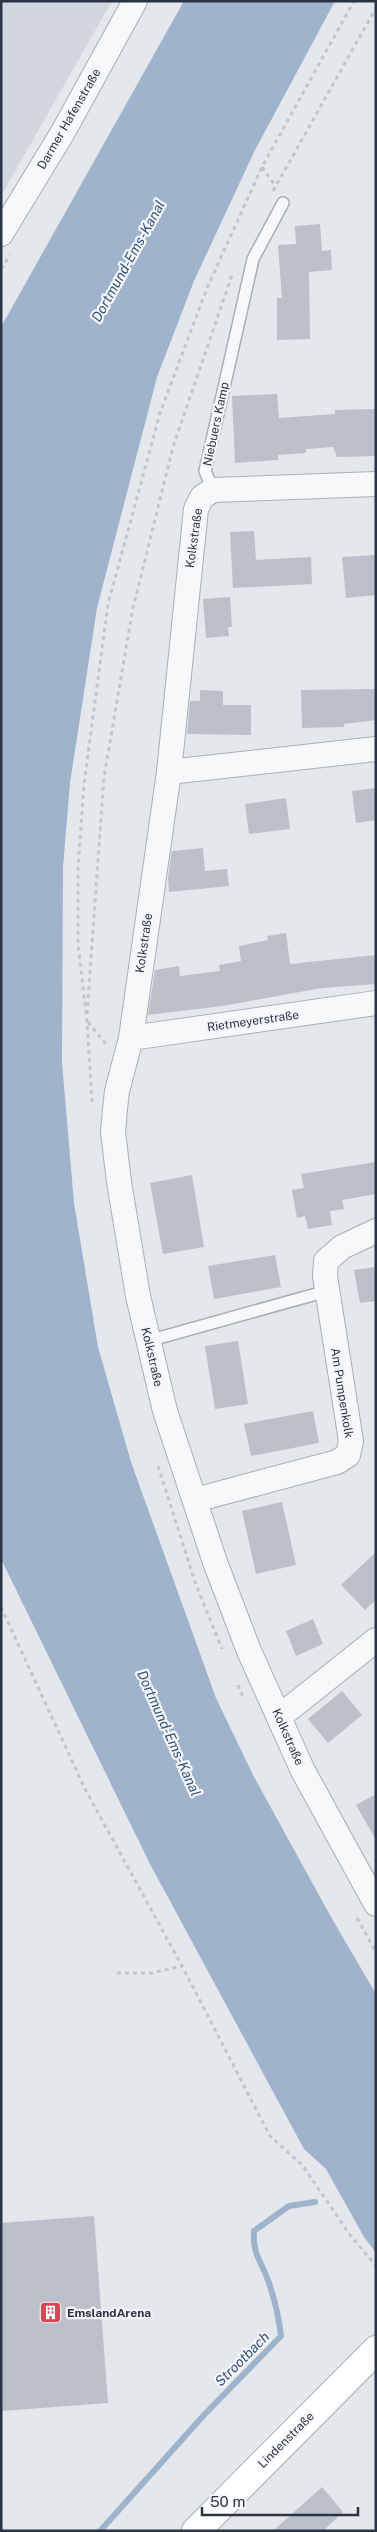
<svg xmlns="http://www.w3.org/2000/svg" width="377" height="2532" viewBox="0 0 377 2532" font-family="'Public Sans',sans-serif">
  <rect width="100%" height="100%" fill="#e4e7ec"/>
  <!-- built -->
  <path fill="#d2d6de" d="M 1,1 L 112,1 L 1,196 Z"/>
  <!-- water -->
  <path fill="#9fb4cc" d="M 184,1 L 335,1 L 254,152 L 194,281 L 157,377 L 97,608 L 70,783 L 63,867 L 62,1062 L 74,1203 L 98,1347 L 131,1462 L 216,1698 L 253,1775 L 331,1917 L 376,1994 L 376,2253 L 364,2237 L 326,2169 L 304,2149 L 150,1864 L 1,1559 L 1,327 Z"/>
  <g fill="none" stroke-linecap="round" stroke-linejoin="round">
    <!-- stream -->
    <path stroke="#9fb4cc" stroke-width="6" d="M 100,2531 L 204,2415 L 281,2336 C 279,2318 275,2301 269,2283 C 262,2262 252,2254 254,2231 L 289,2206 L 315,2202"/>
  </g>
  <!-- building -->
  <g fill="#bbc0ca">
    <path d="M 320,224 L 322,251 L 331,250 L 332,270 L 309,272 L 310,339 L 277,340 L 277,298 L 282,298 L 278,245 L 296,244 L 295,226 Z"/>
    <path d="M 277,394 L 279,418 L 335,414 L 335,410 L 376,409 L 376,456 L 337,457 L 333,447 L 306,449 L 306,453 L 278,455 L 278,460 L 235,463 L 232,396 Z"/>
    <path d="M 254,531 L 256,560 L 311,557 L 312,584 L 233,588 L 230,532 Z"/>
    <path d="M 376,555 L 376,595 L 346,598 L 342,557 Z"/>
    <path d="M 230,597 L 232,627 L 228,627 L 229,636 L 206,638 L 203,599 Z"/>
    <path d="M 376,689 L 376,720 L 344,724 L 344,727 L 302,728 L 301,690 Z"/>
    <path d="M 200,690 L 223,691 L 223,705 L 251,705 L 251,735 L 187,734 L 190,701 L 200,701 Z"/>
    <path d="M 376,788 L 376,820 L 356,823 L 352,791 Z"/>
    <path d="M 286,798 L 290,829 L 249,834 L 245,804 Z"/>
    <path d="M 203,848 L 205,871 L 227,869 L 229,886 L 169,892 L 168,877 L 172,851 Z"/>
    <path d="M 286,933 L 290,964 L 376,955 L 376,984 L 322,988 L 222,1006 L 148,1015 L 155,970 L 179,966 L 180,976 L 220,971 L 219,965 L 241,961 L 239,946 L 268,940 L 267,936 Z"/>
    <path d="M 376,1162 L 376,1194 L 342,1200 L 344,1209 L 330,1211 L 332,1225 L 308,1229 L 305,1216 L 297,1218 L 292,1190 L 304,1188 L 301,1174 Z"/>
    <path d="M 192,1175 L 204,1247 L 163,1254 L 150,1183 Z"/>
    <path d="M 275,1255 L 281,1287 L 214,1299 L 208,1266 Z"/>
    <path d="M 376,1267 L 376,1301 L 360,1303 L 354,1270 Z"/>
    <path d="M 238,1341 L 248,1404 L 215,1409 L 205,1346 Z"/>
    <path d="M 313,1411 L 319,1443 L 251,1456 L 244,1424 Z"/>
    <path d="M 282,1502 L 296,1565 L 256,1574 L 242,1511 Z"/>
    <path d="M 376,1552 L 376,1600 L 365,1610 L 341,1585 Z"/>
    <path d="M 313,1619 L 323,1644 L 296,1656 L 286,1631 Z"/>
    <path d="M 342,1691 L 362,1715 L 328,1743 L 308,1719 Z"/>
    <path d="M 376,1794 L 376,1840 L 356,1805 Z"/>
    <path d="M 94,2216 L 108,2403 L 1,2411 L 1,2223 Z"/>
    <path d="M 322,2487 L 343,2512 L 323,2531 L 273,2531 Z"/>
  </g>
  <g fill="none" stroke-linecap="round" stroke-linejoin="round">
    <defs>
      <g id="lane">
        <path d="M 213,490 L 205,471 L 253,259 L 283,203"/>
        <path d="M 148,1341 L 327,1291"/>
      </g>
      <g id="street">
        <path d="M 1,234 L 63,132 L 135,1"/>
        <path d="M 376,484 L 213,490 L 202,497 L 196,509 L 169,772 L 131,1038 L 117,1091 L 115,1109 L 113,1132 L 119,1182 L 138,1296 L 165,1411 L 215,1562 L 249,1651 L 303,1771 L 376,1904"/>
        <path d="M 169,772 L 376,749"/>
        <path d="M 131,1038 L 376,1003"/>
        <path d="M 195,1500 L 337,1462 L 348,1455 L 351,1441 L 325,1276 L 326,1261 L 342,1247 L 376,1231"/>
        <path d="M 279,1717 L 376,1640"/>
      </g>
      <path id="secondary" d="M 196,2531 L 376,2350"/>
    </defs>
    <!-- lane casing -->
    <use href="#lane" stroke="#a9aeb7" stroke-width="14"/>
    <!-- street casing -->
    <use href="#street" stroke="#a9aeb7" stroke-width="26"/>
    <!-- secondary casing -->
    <use href="#secondary" stroke="#a9aeb7" stroke-width="30"/>
    <!-- path -->
    <g stroke="#c2c5cb" stroke-width="3" stroke-dasharray="4 4" stroke-linecap="butt">
      <path d="M 262,167 L 276,187"/>
      <path d="M 273,191 L 376,8"/>
      <path d="M 1,269 L 10,255"/>
      <path d="M 87,1014 L 104,777 L 133,608 L 173,447 L 232,275"/>
      <path d="M 88,1022 L 106,1044"/>
      <path d="M 92,1102 L 87,1021 L 78,945 L 78,868 L 84,784 L 108,604 L 160,413 L 207,288 L 262,167 L 354,1"/>
      <path d="M 158,1466 L 196,1585 L 222,1649"/>
      <path d="M 1,1607 L 85,1789 L 182,1966 L 270,2136 L 303,2166 L 350,2235 L 376,2266"/>
      <path d="M 238,1685 L 243,1697"/>
      <path d="M 357,1918 L 376,1952"/>
      <path d="M 117,1973 L 152,1973 L 182,1966"/>
    </g>
    <!-- lane -->
    <use href="#lane" stroke="#f7f8fa" stroke-width="11"/>
    <!-- street -->
    <use href="#street" stroke="#f7f8fa" stroke-width="24"/>
    <!-- secondary -->
    <use href="#secondary" stroke="#fff" stroke-width="28"/>
  </g>
  <!-- icons -->
  <defs>
    <symbol id="building-square" viewBox="-11 -11 22 22"><rect x="-9" y="-9" width="18" height="18" rx="4" fill="#d1495b" stroke="#f4f6f9"/><path d="M-4-6H4V6H1V3H-1V6H-4ZM-2.5-4.3h1.7v1.8h-1.7ZM.8-4.3h1.7v1.8H.8ZM-2.5-1h1.7V.8h-1.7ZM.8-1h1.7V.8H.8Z" fill="#fff"/></symbol>
  </defs>
  <g fill-rule="evenodd">
    <use href="#building-square" x="38" y="2300" width="25" height="25"/>
  </g>
  <g text-anchor="middle" stroke-width="4.5" stroke-linejoin="round" paint-order="stroke">
    <!-- street labels -->
    <g font-size="12" fill="#2b3445" stroke="#f4f6f9">
      <text transform="translate(69 119) rotate(-60)" y="4">Darmer Hafenstraße</text>
      <text transform="translate(216 424) rotate(-78)" y="4">Niebuers Kamp</text>
      <text transform="translate(194 538) rotate(-82)" y="4">Kolkstraße</text>
      <text transform="translate(144 943) rotate(-82)" y="4">Kolkstraße</text>
      <text transform="translate(253 1021) rotate(-8)" y="4">Rietmeyerstraße</text>
      <text transform="translate(152 1357) rotate(77)" y="4">Kolkstraße</text>
      <text transform="translate(342 1393) rotate(81)" y="4">Am Pumpenkolk</text>
      <text transform="translate(288 1737) rotate(66)" y="4">Kolkstraße</text>
      <text transform="translate(286 2440) rotate(-45)" y="4">Lindenstraße</text>
    </g>
    <!-- poi labels -->
    <g font-size="12" font-weight="bold" fill="#2b3445" stroke="#f4f6f9" text-anchor="start">
      <text x="67" y="2317">EmslandArena</text>
    </g>
    <!-- water labels -->
    <g font-size="14" font-style="italic" fill="#34527a" stroke="#f4f6f9">
      <text transform="translate(128 261) rotate(-61)" y="5">Dortmund-Ems-Kanal</text>
      <text transform="translate(169 1733) rotate(66)" y="5">Dortmund-Ems-Kanal</text>
      <text transform="translate(242 2359) rotate(-45)" y="5">Strootbach</text>
    </g>
  </g>
  <!-- border -->
  <rect width="377" height="2532" fill="none" stroke="#2b3445" stroke-width="5"/>
  <!-- scale -->
  <path d="M202 2507v8h156v-8" fill="none" stroke="#2b3445" stroke-width="2.5"/>
  <text x="210" y="2507" font-size="15" fill="#2b3445" stroke="#f4f6f9" stroke-width="4" paint-order="stroke">50 m</text>
</svg>
